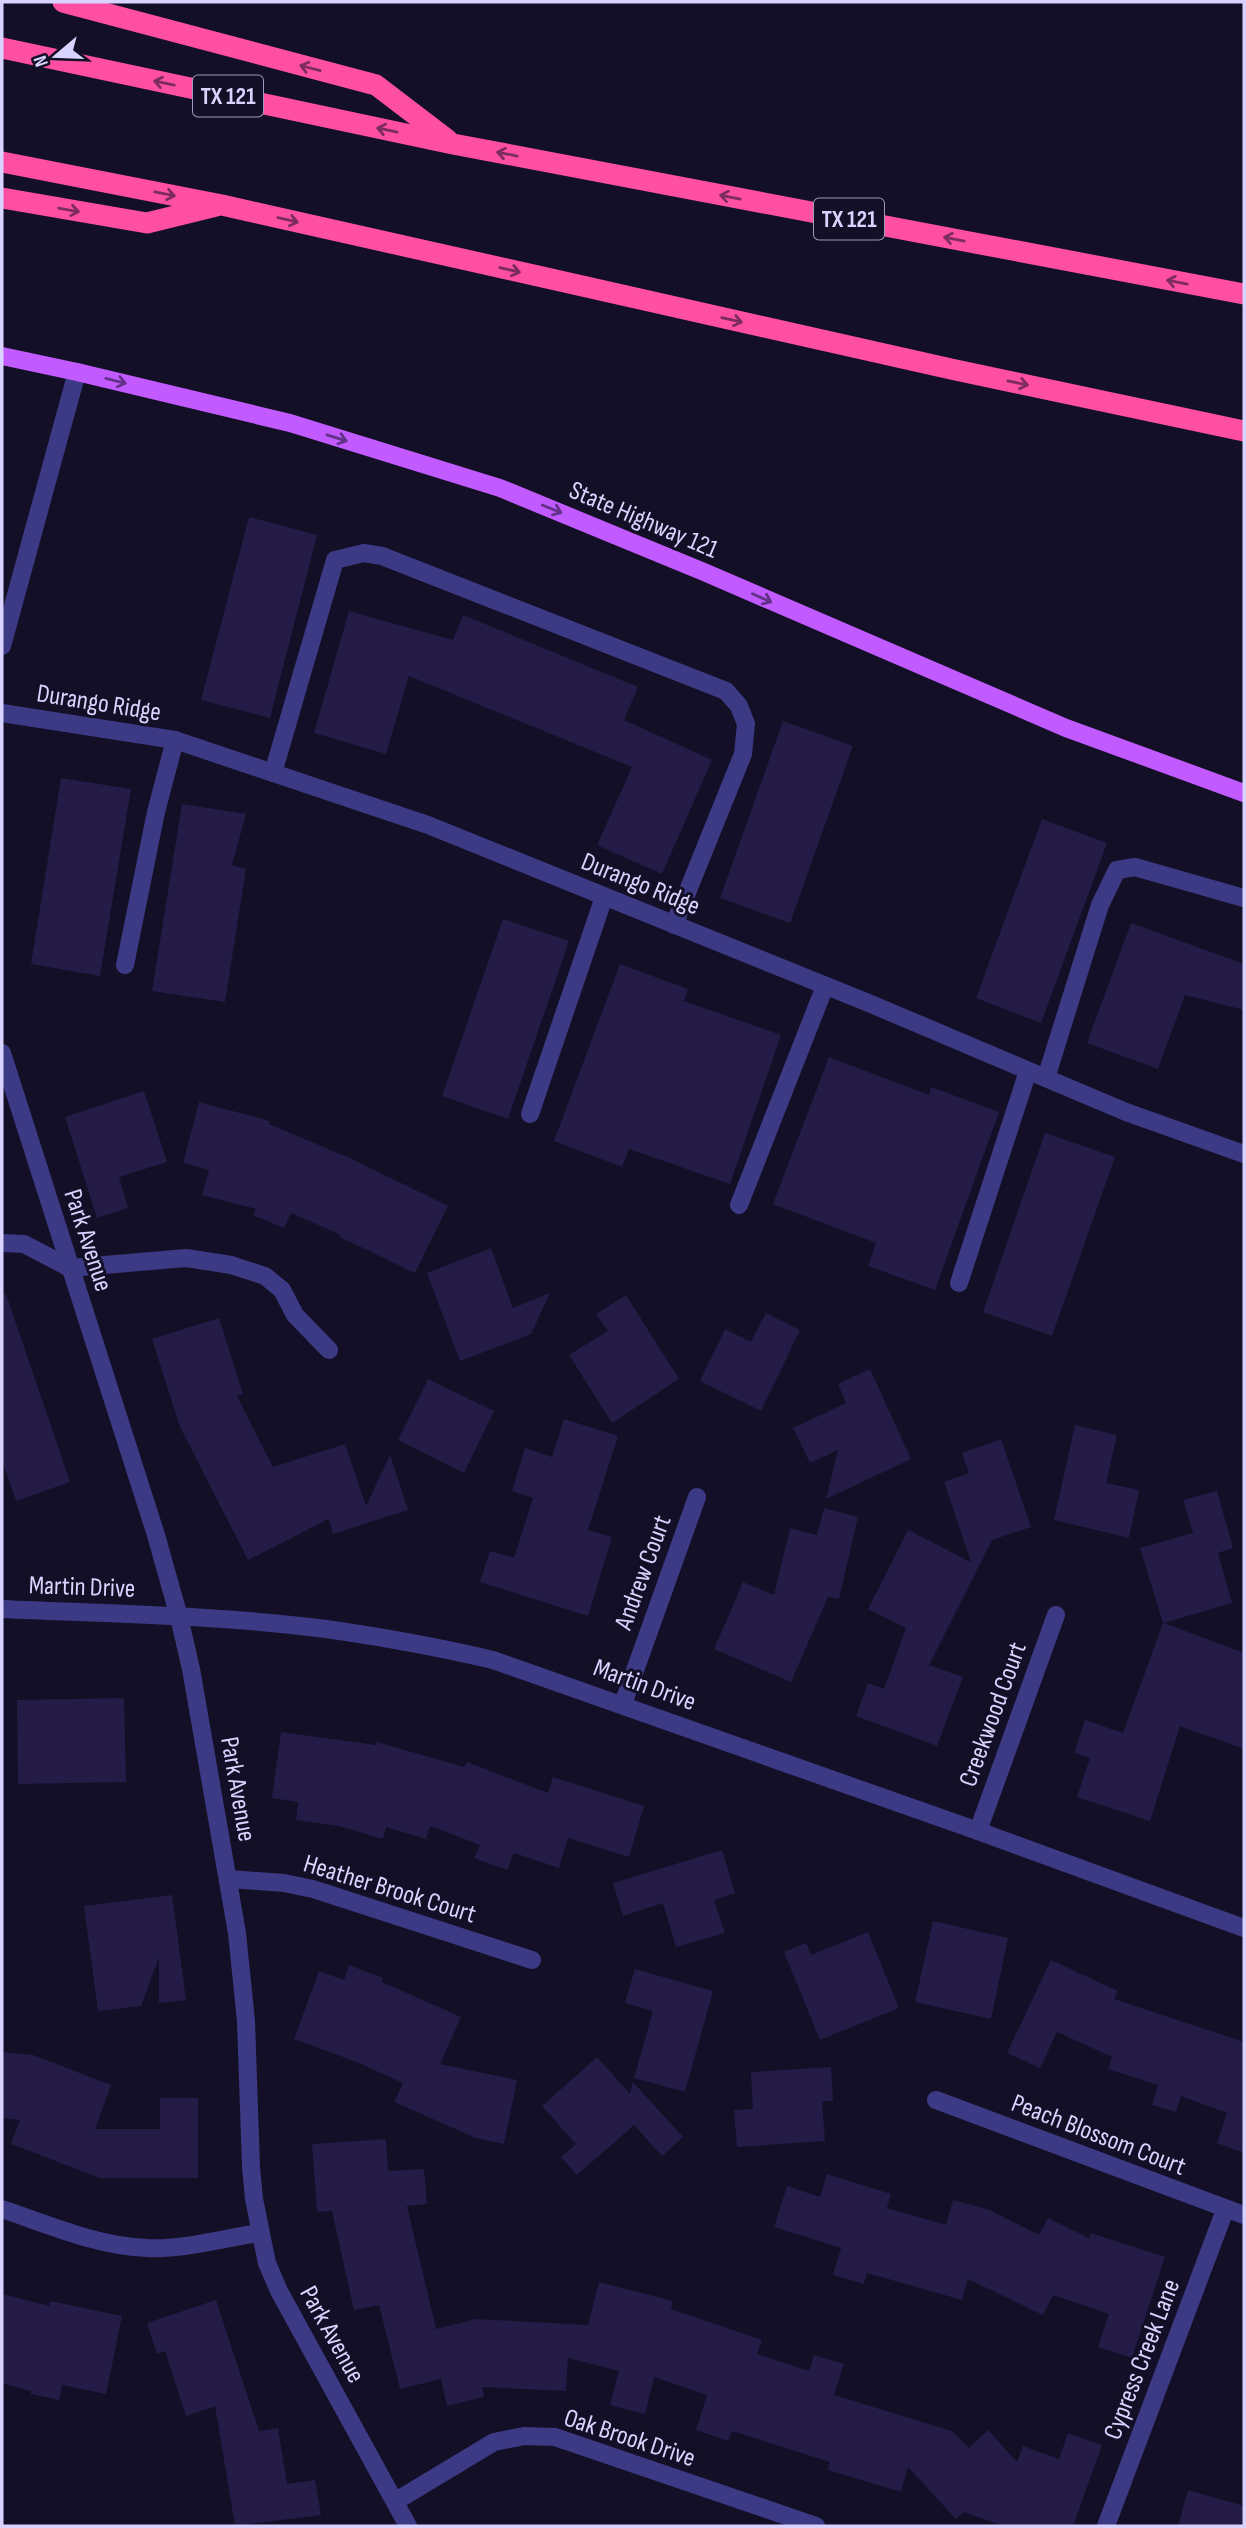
<svg xmlns="http://www.w3.org/2000/svg" width="1246" height="2528" viewBox="0 0 1246 2528" font-family="'Sofia Sans Condensed',sans-serif">
  <rect width="100%" height="100%" fill="#130f26"/>
  <!-- building -->
  <g fill="#241b47">
    <path d="M 249,517 L 317,535 L 270,718 L 201,700 Z"/>
    <path d="M 349,611 L 453,640 L 463,615 L 638,687 L 624,720 L 712,760 L 662,874 L 597,845 L 632,767 L 409,676 L 386,754 L 314,733 Z"/>
    <path d="M 783,721 L 853,746 L 790,923 L 720,898 Z"/>
    <path d="M 61,778 L 131,789 L 100,976 L 31,964 Z"/>
    <path d="M 182,804 L 246,814 L 232,865 L 246,869 L 225,1002 L 152,991 Z"/>
    <path d="M 1042,819 L 1107,843 L 1041,1023 L 976,998 Z"/>
    <path d="M 503,919 L 569,941 L 508,1119 L 442,1096 Z"/>
    <path d="M 1131,923 L 1244,964 L 1244,1010 L 1185,995 L 1158,1069 L 1087,1043 Z"/>
    <path d="M 620,964 L 688,989 L 684,1001 L 781,1035 L 730,1184 L 629,1149 L 622,1167 L 554,1141 Z"/>
    <path d="M 829,1057 L 929,1095 L 931,1087 L 999,1112 L 935,1290 L 868,1266 L 876,1243 L 773,1204 Z"/>
    <path d="M 144,1091 L 167,1162 L 119,1177 L 128,1208 L 97,1218 L 65,1117 Z"/>
    <path d="M 199,1102 L 270,1121 L 269,1124 L 352,1159 L 448,1206 L 415,1273 L 340,1237 L 341,1235 L 291,1213 L 284,1228 L 253,1215 L 256,1209 L 202,1195 L 209,1170 L 183,1163 Z"/>
    <path d="M 1045,1133 L 1115,1157 L 1052,1336 L 983,1312 Z"/>
    <path d="M 491,1248 L 513,1308 L 550,1293 L 531,1334 L 460,1361 L 427,1273 Z"/>
    <path d="M 6,1294 L 70,1482 L 16,1501 L 2,1460 L 2,1295 Z"/>
    <path d="M 626,1295 L 679,1379 L 612,1423 L 569,1355 L 608,1331 L 596,1314 Z"/>
    <path d="M 766,1313 L 800,1330 L 761,1411 L 700,1381 L 725,1329 L 751,1342 Z"/>
    <path d="M 219,1318 L 243,1394 L 237,1396 L 273,1467 L 345,1444 L 366,1506 L 390,1455 L 408,1510 L 333,1534 L 329,1519 L 248,1560 L 180,1427 L 152,1339 Z"/>
    <path d="M 870,1369 L 911,1459 L 826,1499 L 838,1450 L 810,1463 L 793,1428 L 846,1403 L 838,1384 Z"/>
    <path d="M 428,1379 L 494,1411 L 464,1473 L 398,1440 Z"/>
    <path d="M 564,1419 L 618,1436 L 588,1530 L 612,1537 L 588,1616 L 480,1582 L 490,1551 L 514,1558 L 533,1498 L 512,1491 L 525,1448 L 552,1457 Z"/>
    <path d="M 1075,1425 L 1117,1435 L 1106,1483 L 1139,1490 L 1129,1538 L 1054,1520 Z"/>
    <path d="M 1001,1439 L 1031,1527 L 992,1540 L 929,1665 L 963,1677 L 937,1746 L 856,1716 L 868,1683 L 884,1689 L 906,1628 L 868,1609 L 908,1530 L 971,1562 L 944,1482 L 969,1473 L 962,1453 Z"/>
    <path d="M 1217,1491 L 1233,1548 L 1218,1553 L 1232,1603 L 1164,1623 L 1244,1653 L 1244,1749 L 1180,1726 L 1150,1821 L 1077,1797 L 1090,1758 L 1074,1753 L 1085,1720 L 1123,1733 L 1163,1623 L 1140,1548 L 1193,1533 L 1183,1500 Z"/>
    <path d="M 824,1508 L 858,1517 L 839,1599 L 828,1597 L 791,1682 L 714,1649 L 743,1582 L 774,1595 L 790,1528 L 817,1535 Z"/>
    <path d="M 124,1698 L 126,1782 L 18,1784 L 17,1700 Z"/>
    <path d="M 281,1732 L 376,1745 L 377,1742 L 464,1767 L 467,1762 L 548,1793 L 553,1777 L 644,1806 L 629,1857 L 568,1838 L 559,1868 L 514,1853 L 507,1870 L 474,1858 L 480,1845 L 430,1826 L 426,1839 L 386,1827 L 383,1839 L 339,1826 L 296,1820 L 298,1802 L 272,1798 Z"/>
    <path d="M 722,1850 L 735,1893 L 714,1900 L 725,1933 L 676,1947 L 663,1903 L 623,1916 L 613,1883 Z"/>
    <path d="M 172,1895 L 186,2000 L 159,2003 L 159,1957 L 141,2006 L 98,2011 L 84,1906 Z"/>
    <path d="M 933,1921 L 1008,1938 L 991,2019 L 915,2002 Z"/>
    <path d="M 868,1932 L 899,2008 L 820,2040 L 784,1952 L 806,1943 L 811,1955 Z"/>
    <path d="M 1051,1960 L 1118,1991 L 1114,1999 L 1244,2042 L 1244,2153 L 1217,2143 L 1227,2113 L 1181,2096 L 1176,2112 L 1152,2105 L 1158,2085 L 1108,2069 L 1112,2057 L 1057,2032 L 1040,2068 L 1007,2053 Z"/>
    <path d="M 349,1965 L 383,1978 L 382,1982 L 461,2017 L 440,2064 L 517,2080 L 504,2144 L 476,2138 L 394,2102 L 403,2083 L 354,2061 L 294,2039 L 319,1971 L 344,1980 Z"/>
    <path d="M 635,1969 L 713,1991 L 685,2092 L 634,2078 L 653,2011 L 625,2003 Z"/>
    <path d="M 2,2052 L 33,2055 L 111,2085 L 95,2129 L 160,2129 L 160,2098 L 198,2098 L 198,2178 L 100,2178 L 11,2144 L 20,2120 L 2,2118 Z"/>
    <path d="M 597,2057 L 630,2094 L 633,2082 L 683,2137 L 662,2156 L 634,2125 L 577,2175 L 561,2157 L 576,2144 L 542,2106 Z"/>
    <path d="M 831,2067 L 833,2101 L 822,2101 L 825,2141 L 737,2147 L 734,2110 L 753,2109 L 751,2072 Z"/>
    <path d="M 386,2139 L 388,2171 L 424,2169 L 427,2204 L 407,2206 L 436,2329 L 476,2319 L 588,2325 L 599,2282 L 673,2301 L 671,2309 L 762,2340 L 757,2354 L 809,2371 L 814,2355 L 844,2364 L 834,2395 L 952,2431 L 969,2448 L 988,2430 L 1017,2462 L 1023,2446 L 1059,2459 L 1068,2433 L 1102,2445 L 1073,2526 L 1003,2526 L 964,2512 L 956,2519 L 908,2467 L 901,2492 L 828,2470 L 830,2462 L 732,2431 L 728,2441 L 696,2430 L 707,2395 L 654,2377 L 645,2414 L 610,2405 L 619,2371 L 568,2358 L 566,2391 L 482,2387 L 484,2397 L 447,2406 L 441,2379 L 400,2389 L 379,2305 L 354,2310 L 332,2211 L 317,2212 L 312,2144 Z"/>
    <path d="M 827,2174 L 891,2194 L 887,2208 L 946,2225 L 953,2200 L 987,2209 L 1039,2235 L 1048,2218 L 1089,2238 L 1091,2233 L 1165,2257 L 1132,2358 L 1098,2347 L 1109,2314 L 1053,2295 L 1043,2315 L 968,2279 L 962,2300 L 867,2273 L 864,2284 L 833,2275 L 841,2248 L 774,2227 L 787,2186 L 820,2197 Z"/>
    <path d="M 2,2294 L 49,2306 L 50,2301 L 122,2316 L 106,2394 L 62,2385 L 59,2400 L 31,2394 L 31,2391 L 2,2383 Z"/>
    <path d="M 216,2300 L 259,2431 L 278,2428 L 287,2484 L 315,2480 L 321,2515 L 235,2526 L 215,2406 L 186,2416 L 165,2351 L 157,2354 L 147,2323 Z"/>
    <path d="M 1188,2490 L 1244,2506 L 1244,2526 L 1178,2526 Z"/>
  </g>
  <g fill="none" stroke-linecap="round" stroke-linejoin="round">
    <!-- minor -->
    <g stroke="#3d3a85" stroke-width="18">
      <path d="M 2,646 L 77,372"/>
      <path d="M 2,713 L 175,740 L 428,825 L 871,1004 L 1126,1112 L 1244,1154"/>
      <path d="M 273,773 L 335,560 L 364,553 L 382,556 L 726,691 L 739,706 L 746,724 L 743,754 L 674,925"/>
      <path d="M 125,965 L 156,812 L 175,740"/>
      <path d="M 2,1053 L 156,1535 L 179,1617 L 191,1669 L 237,1933 L 246,2021 L 251,2167 L 254,2199 L 267,2263 L 279,2291 L 408,2526"/>
      <path d="M 1046,1078 L 1100,905 L 1117,870 L 1135,867 L 1244,898"/>
      <path d="M 530,1114 L 604,897"/>
      <path d="M 739,1205 L 825,986"/>
      <path d="M 2,1243 L 24,1244 L 70,1268 L 186,1258 L 231,1265 L 265,1276 L 282,1290 L 295,1315 L 329,1350"/>
      <path d="M 959,1283 L 1028,1071"/>
      <path d="M 2,1609 C 110,1614 218,1615 326,1629 C 382,1637 438,1647 493,1660 L 978,1831 L 1244,1928"/>
      <path d="M 623,1704 L 697,1497"/>
      <path d="M 978,1831 L 1056,1615"/>
      <path d="M 229,1879 L 284,1883 L 313,1889 L 532,1960"/>
      <path d="M 936,2100 L 1244,2215"/>
      <path d="M 2,2209 C 49,2225 97,2246 147,2248 C 182,2250 225,2238 259,2233"/>
      <path d="M 396,2501 L 494,2442 L 524,2436 L 555,2437 L 816,2526"/>
      <path d="M 1106,2526 L 1225,2210"/>
    </g>
    <!-- major -->
    <path stroke="#c25bff" stroke-width="18" d="M 2,356 L 77,372 L 290,423 L 500,488 L 704,572 L 1066,728 L 1244,793"/>
    <!-- highway -->
    <g stroke="#ff4fa3" stroke-width="21">
      <path d="M 63,2 L 376,85 L 448,140"/>
      <path d="M 2,48 L 453,144 L 1244,294"/>
      <path d="M 2,162 L 222,205 L 951,369 L 1244,431"/>
      <path d="M 2,198 L 147,223 L 216,206"/>
    </g>
  </g>
  <!-- one-way arrows -->
  <defs><path id="oneway-shaft" d="M-6 0H5M1.5-3L5.5 0L1.5 3" fill="none" stroke-width="1.6" stroke-linecap="round" stroke-linejoin="round" transform="scale(1.75)"/></defs>
  <g stroke="#7d2c5e">
    <use href="#oneway-shaft" transform="translate(310 68) rotate(-165)"/>
    <use href="#oneway-shaft" transform="translate(164 83) rotate(-168)"/>
    <use href="#oneway-shaft" transform="translate(387 130) rotate(-168)"/>
    <use href="#oneway-shaft" transform="translate(507 154) rotate(-169)"/>
    <use href="#oneway-shaft" transform="translate(165 194) rotate(11)"/>
    <use href="#oneway-shaft" transform="translate(730 197) rotate(-169)"/>
    <use href="#oneway-shaft" transform="translate(69 210) rotate(10)"/>
    <use href="#oneway-shaft" transform="translate(288 220) rotate(13)"/>
    <use href="#oneway-shaft" transform="translate(954 239) rotate(-169)"/>
    <use href="#oneway-shaft" transform="translate(510 270) rotate(13)"/>
    <use href="#oneway-shaft" transform="translate(1177 282) rotate(-169)"/>
    <use href="#oneway-shaft" transform="translate(732 320) rotate(13)"/>
    <use href="#oneway-shaft" transform="translate(1018 383) rotate(12)"/>
  </g>
  <g stroke="#623188">
    <use href="#oneway-shaft" transform="translate(116 381) rotate(14)"/>
    <use href="#oneway-shaft" transform="translate(337 438) rotate(17)"/>
    <use href="#oneway-shaft" transform="translate(552 509) rotate(22)"/>
    <use href="#oneway-shaft" transform="translate(762 598) rotate(24)"/>
  </g>
  <g text-anchor="middle" stroke-width="6" stroke-linejoin="round" paint-order="stroke">
    <!-- shield labels -->
    <g fill="#130f26" stroke="#9e99be" stroke-width="2">
      <rect x="193" y="75.5" width="70" height="41" rx="5"/>
      <rect x="814" y="198.5" width="70" height="41" rx="5"/>
    </g>
    <g font-size="24" font-weight="bold" fill="#d9d4ff">
      <text x="228" y="104">TX 121</text>
      <text x="849" y="227">TX 121</text>
    </g>
    <!-- street labels -->
    <g font-size="26" fill="#d9d4ff" stroke="#130f26">
      <text transform="translate(644 519) rotate(23)" y="9">State Highway 121</text>
      <text transform="translate(99 702) rotate(9)" y="9">Durango Ridge</text>
      <text transform="translate(641 883) rotate(22)" y="9">Durango Ridge</text>
      <text transform="translate(89 1240) rotate(72)" y="9">Park Avenue</text>
      <text transform="translate(642 1572) rotate(-70)" y="9">Andrew Court</text>
      <text transform="translate(82 1586) rotate(2)" y="9">Martin Drive</text>
      <text transform="translate(645 1684) rotate(20)" y="9">Martin Drive</text>
      <text transform="translate(992 1714) rotate(-70)" y="9">Creekwood Court</text>
      <text transform="translate(239 1789) rotate(80)" y="9">Park Avenue</text>
      <text transform="translate(390 1888) rotate(17)" y="9">Heather Brook Court</text>
      <text transform="translate(1099 2134) rotate(21)" y="9">Peach Blossom Court</text>
      <text transform="translate(333 2334) rotate(61)" y="9">Park Avenue</text>
      <text transform="translate(1141 2359) rotate(-69)" y="9">Cypress Creek Lane</text>
      <text transform="translate(630 2437) rotate(18)" y="9">Oak Brook Drive</text>
    </g>
  </g>
  <!-- border -->
  <rect width="1246" height="2528" fill="none" stroke="#d9d4ff" stroke-width="7"/>
  <!-- north arrow -->
  <g transform="translate(56 56) rotate(251)" stroke="#130f26" stroke-width="5" paint-order="stroke">
  <path d="M0-5L12 26L0 18L-12 26Z" fill="#d9d4ff"/>
  <text y="-10" font-size="19" font-weight="bold" text-anchor="middle" fill="#d9d4ff">N</text>
  </g>
</svg>
